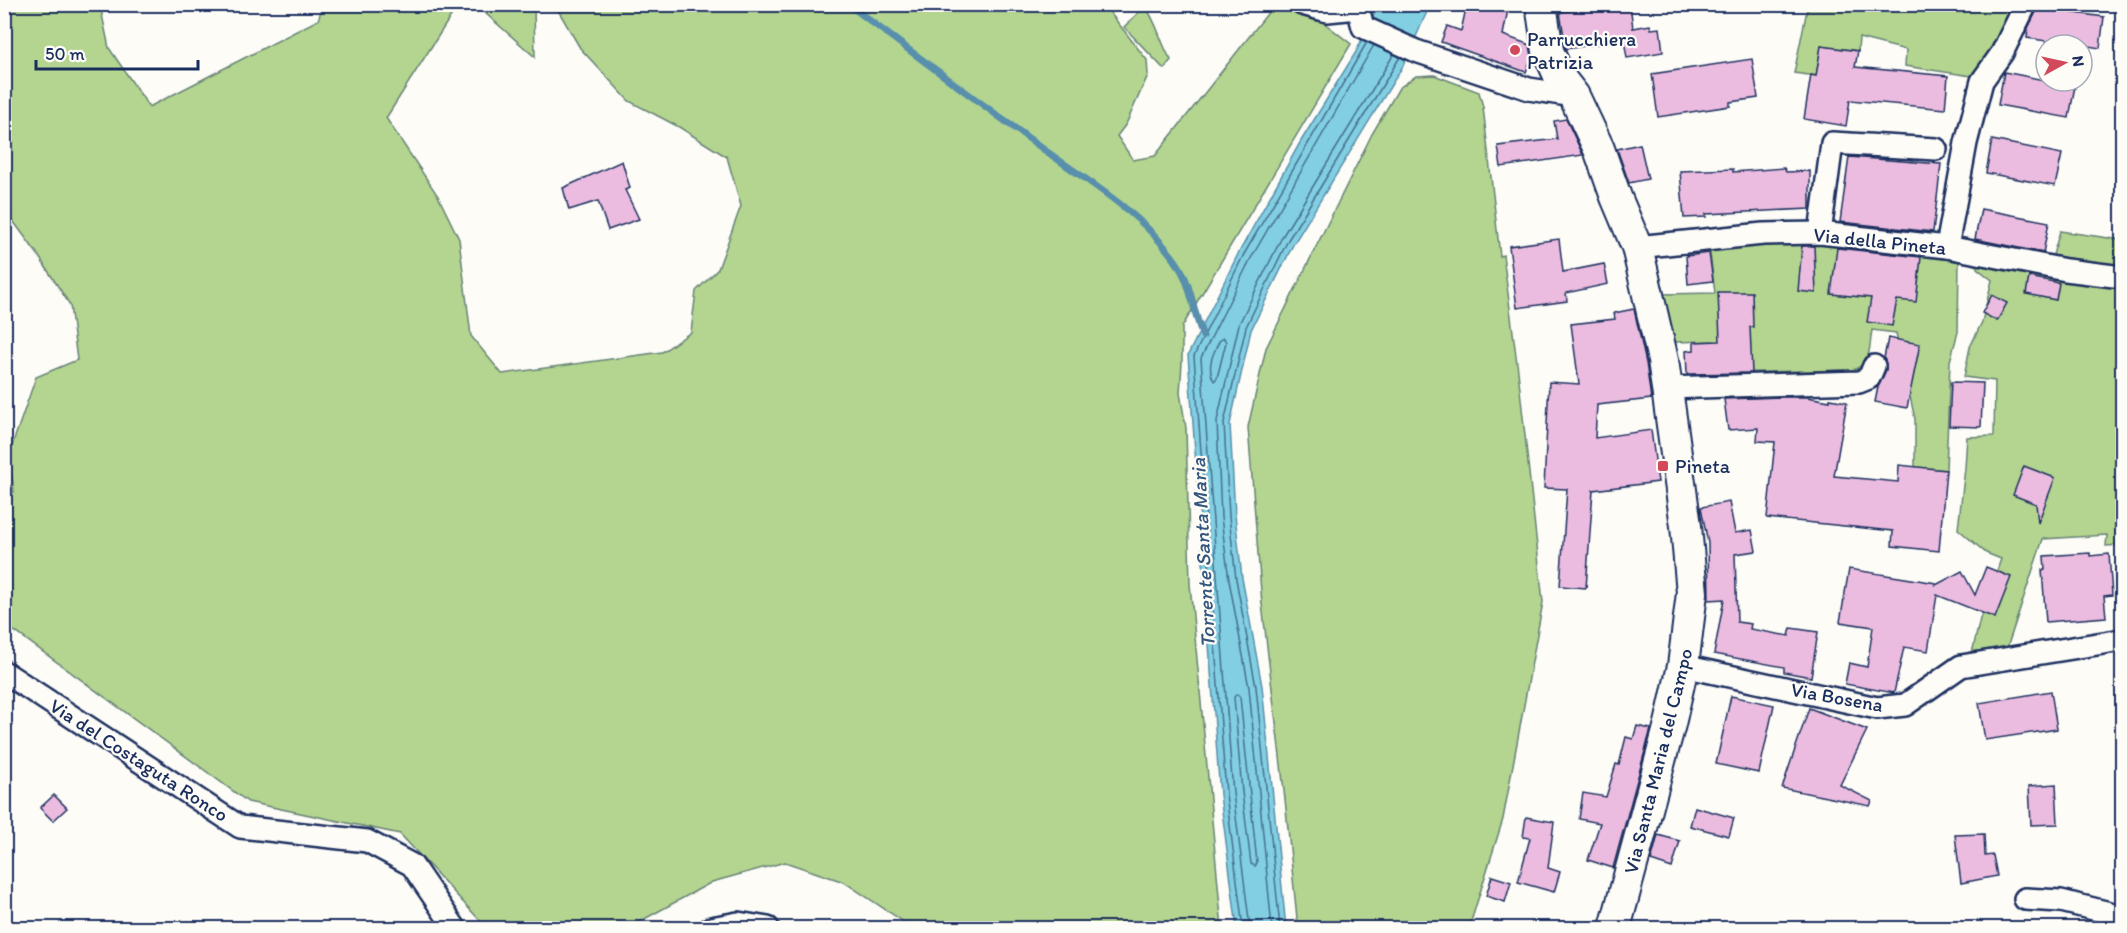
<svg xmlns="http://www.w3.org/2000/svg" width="2127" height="933" viewBox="0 0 2127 933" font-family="Itim,sans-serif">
  <rect width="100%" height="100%" fill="#fdfcf7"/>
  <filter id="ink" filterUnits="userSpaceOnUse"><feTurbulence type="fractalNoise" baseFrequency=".0167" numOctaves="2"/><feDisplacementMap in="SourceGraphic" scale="12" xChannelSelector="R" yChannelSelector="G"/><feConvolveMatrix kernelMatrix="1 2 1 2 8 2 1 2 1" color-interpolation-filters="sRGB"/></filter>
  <g filter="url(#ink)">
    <!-- green -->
    <g fill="#b3d58f" stroke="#678276" stroke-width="1.5">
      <path d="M 5,5 L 100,5 L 109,48 L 149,107 L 318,20 L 323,5 L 458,5 L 386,118 L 438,196 L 459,239 L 471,336 L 502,374 L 662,352 L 691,332 L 696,291 L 718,269 L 741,206 L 727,157 L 679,127 L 629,101 L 580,48 L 555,5 L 1104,5 L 1147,60 L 1148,75 L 1126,124 L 1117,136 L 1133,160 L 1155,156 L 1274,5 L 1309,11 L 1351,44 L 1182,327 L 1182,363 L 1180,393 L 1186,428 L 1190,584 L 1222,928 L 913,928 L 844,882 L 785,862 L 712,882 L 628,928 L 487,928 L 400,834 L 248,802 L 5,624 L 5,498 L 14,492 L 9,454 L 36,377 L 77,360 L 70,305 L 36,252 L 5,210 Z"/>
      <path d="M 476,5 L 534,5 L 535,57 Z"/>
      <path d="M 1808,5 L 2014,5 L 1978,77 L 1905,66 L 1906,50 L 1859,38 L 1858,51 L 1821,46 L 1816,76 L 1794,73 Z"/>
      <path d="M 1145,6 C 1158,24 1160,42 1171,60 L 1164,69 L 1124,27 Z"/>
      <path d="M 1434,75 L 1479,92 L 1483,107 L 1500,256 L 1503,255 L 1518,371 L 1543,602 L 1503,819 L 1469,928 L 1298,928 L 1285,799 L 1262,604 L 1248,427 L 1266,348 L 1372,134 L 1399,88 L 1416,76 Z"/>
      <path d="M 2060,231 L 2122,240 L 2122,545 L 2106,546 L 2107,535 L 2043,539 L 2007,648 L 1972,653 L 1980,619 L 2001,559 L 1986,553 L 1958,529 L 1965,468 L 1967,437 L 1994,436 L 1995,381 L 1964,377 L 1970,347 L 1982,322 L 1992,280 L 1977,268 L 1975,260 L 2047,275 Z"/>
      <path d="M 1803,239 L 1959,258 L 1958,332 L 1950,361 L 1946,470 L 1915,467 L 1915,419 L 1896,333 L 1872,330 C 1869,347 1872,365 1852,370 L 1713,373 L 1713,341 L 1674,342 L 1662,294 L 1715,293 L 1709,245 Z"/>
    </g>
    <!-- water -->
    <path fill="#82cfe1" stroke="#598fad" stroke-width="1.5" d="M 1378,5 L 1430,5 L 1403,66 L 1294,243 L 1251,330 L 1230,424 L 1235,515 L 1242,578 L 1262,686 L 1286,928 L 1237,928 L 1220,795 L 1188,355 L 1238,254 L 1301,141 L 1356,52 Z"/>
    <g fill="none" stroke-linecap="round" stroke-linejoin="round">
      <!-- shore -->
      <g stroke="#446f92" stroke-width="1.5">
        <path d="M 1224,338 L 1226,342 L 1217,378 L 1214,381 C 1206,367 1213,353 1220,340 Z"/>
        <path d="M 1237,694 L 1240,697 L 1257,863 L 1255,866 L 1251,864 L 1242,792 L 1234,697 Z"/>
        <path d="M 1243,928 L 1226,794 L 1194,356 L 1243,256 L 1367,42"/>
        <path d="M 1250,928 L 1233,793 L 1201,358 L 1250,260 L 1374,45"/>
        <path d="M 1272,928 L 1249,688 L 1229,580 L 1221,517 L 1217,421 L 1239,324 L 1282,237 L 1394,54"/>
        <path d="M 1280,928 L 1256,687 L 1236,579 L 1229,516 L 1224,423 L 1246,327 L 1288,240 L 1400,57"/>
      </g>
      <!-- stream -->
      <path stroke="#598fad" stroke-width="7" d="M 848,4 C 911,52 975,99 1039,146 C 1088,182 1142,212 1177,263 C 1192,285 1193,313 1203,336"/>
    </g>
    <!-- building -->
    <g fill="#ebbcdf" stroke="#1b2f5e" stroke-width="1.5">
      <path d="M 1467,4 L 1509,4 L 1503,35 L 1530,45 L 1532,56 L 1526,72 L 1441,42 L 1447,26 L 1461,31 Z"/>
      <path d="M 1612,4 L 1630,4 L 1633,28 L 1650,25 L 1651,29 L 1660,28 L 1663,52 L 1627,58 L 1624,40 L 1566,49 L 1560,12 Z"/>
      <path d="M 2038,8 L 2104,17 L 2100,48 L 2082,45 L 2046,45 L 2047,41 L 2027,38 L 2028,28 Z"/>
      <path d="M 1821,46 L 1858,51 L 1855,67 L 1948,76 L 1945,109 L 1850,100 L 1846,126 L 1804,119 L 1811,75 L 1816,76 Z"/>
      <path d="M 1752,59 L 1758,98 L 1730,102 L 1730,106 L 1658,117 L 1652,74 Z"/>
      <path d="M 2004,72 L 2075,86 L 2069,118 L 1998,105 Z"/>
      <path d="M 1566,119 L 1583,155 L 1501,167 L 1498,146 L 1557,139 L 1554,121 Z"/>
      <path d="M 1992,140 L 2062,154 L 2055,186 L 1986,173 Z"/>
      <path d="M 1640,144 L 1648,179 L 1629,183 L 1617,149 Z"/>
      <path d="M 1849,157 L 1941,164 L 1933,232 L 1840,222 Z"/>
      <path d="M 622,161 L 630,188 L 625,190 L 639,219 L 608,230 L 598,201 L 569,210 L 563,188 Z"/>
      <path d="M 1784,168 L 1786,172 L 1810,171 L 1810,209 L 1706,214 L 1706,217 L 1684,218 L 1680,171 L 1733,169 L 1733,172 Z"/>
      <path d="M 1981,209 L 2049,222 L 2043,253 L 1975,239 Z"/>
      <path d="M 1559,239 L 1563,272 L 1604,264 L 1608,284 L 1566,293 L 1567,301 L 1517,308 L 1509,246 Z"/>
      <path d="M 1802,246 L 1814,246 L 1816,293 L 1798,291 Z"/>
      <path d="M 1837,248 L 1921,257 L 1916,302 L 1897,300 L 1892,326 L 1867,322 L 1871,298 L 1831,294 Z"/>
      <path d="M 1709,253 L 1713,281 L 1688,284 L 1686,256 Z"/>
      <path d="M 2029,277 L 2059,283 L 2056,300 L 2026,294 Z"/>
      <path d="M 1718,292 L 1752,292 L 1753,327 L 1750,327 L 1752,373 L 1687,374 L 1686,351 L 1694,350 L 1694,342 L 1720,341 Z"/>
      <path d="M 1992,295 L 2007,303 L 1997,321 L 1982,313 Z"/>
      <path d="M 1634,309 L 1646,363 L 1651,399 L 1597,405 L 1595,438 L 1651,430 L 1658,482 L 1593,490 L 1586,588 L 1560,586 L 1567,489 L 1544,488 L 1549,382 L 1579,384 L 1571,324 L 1615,319 L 1614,313 Z"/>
      <path d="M 1888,338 L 1920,344 L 1907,408 L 1875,402 L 1878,387 L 1886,370 L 1886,364 L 1884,358 Z"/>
      <path d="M 1951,382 L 1983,383 L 1981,427 L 1949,426 Z"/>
      <path d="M 1782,397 L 1807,397 L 1830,401 L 1830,399 L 1847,402 L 1834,476 L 1898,482 L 1899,465 L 1946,470 L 1939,551 L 1892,546 L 1893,531 L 1767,518 L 1775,442 L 1757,441 L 1758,428 L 1728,430 L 1724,399 Z"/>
      <path d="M 2024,466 L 2055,478 L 2038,523 L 2036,504 L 2013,495 Z"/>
      <path d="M 1729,502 L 1735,533 L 1752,530 L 1756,551 L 1735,554 L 1737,622 L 1751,624 L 1750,629 L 1789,636 L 1791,628 L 1818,632 L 1811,677 L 1784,672 L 1784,667 L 1714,654 L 1724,599 L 1709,600 L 1708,543 L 1701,507 Z"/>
      <path d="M 2090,553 L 2090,556 L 2109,554 L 2112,595 L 2104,596 L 2106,617 L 2046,622 L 2042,570 L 2045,570 L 2044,556 Z"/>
      <path d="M 1986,567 L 2011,577 L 1995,618 L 1937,595 L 1928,651 L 1904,647 L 1894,693 L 1845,684 L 1849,663 L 1867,667 L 1873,627 L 1840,622 L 1849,569 L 1936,583 L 1936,585 L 1962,571 L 1975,595 Z"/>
      <path d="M 2051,691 L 2057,729 L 1985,740 L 1979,703 Z"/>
      <path d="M 1731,696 L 1774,705 L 1759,773 L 1716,764 Z"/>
      <path d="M 1809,708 L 1867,730 L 1840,785 L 1872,801 L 1870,806 L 1782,788 Z"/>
      <path d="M 1637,726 L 1651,729 L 1613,868 L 1588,860 L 1600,823 L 1579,819 L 1583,793 L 1606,797 L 1616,764 L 1619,765 L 1626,737 L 1633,739 Z"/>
      <path d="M 2056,784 L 2058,824 L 2031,825 L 2029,786 Z"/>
      <path d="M 54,795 L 67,808 L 53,821 L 40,808 Z"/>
      <path d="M 1695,807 L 1734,818 L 1729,836 L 1690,826 Z"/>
      <path d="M 1526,817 L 1554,822 L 1548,868 L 1560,872 L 1554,892 L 1518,882 L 1530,838 L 1523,837 Z"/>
      <path d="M 1984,834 L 1985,856 L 1993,855 L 1997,876 L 1961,883 L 1955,835 Z"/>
      <path d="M 1658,835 L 1680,841 L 1672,868 L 1651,861 Z"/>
      <path d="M 1492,876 L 1511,882 L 1505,902 L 1486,896 Z"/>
    </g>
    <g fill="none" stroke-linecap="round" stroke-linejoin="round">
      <defs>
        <g id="street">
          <path d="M 1302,4 L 1327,11 L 1358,8"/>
          <path d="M 1360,4 L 1358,8 L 1363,27 L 1416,51 L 1529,89 L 1574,96"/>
          <path d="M 1820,233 L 1832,143 L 1936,149"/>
          <path d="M 1637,247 L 1763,234 L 1820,233 L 1947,247 L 2066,270 L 2122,277"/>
          <path d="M 1947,247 L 1966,143 L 1982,81 L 2002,53 L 2026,4"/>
          <path d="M 1667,388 L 1859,382 L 1869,378 L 1874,366"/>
          <path d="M 1683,666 L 1877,708 L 1905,705 L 1961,666 L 2122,640"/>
          <path d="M 4,672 L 240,827 L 367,841 L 412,865 L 455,928"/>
          <path d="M 2025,899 L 2061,901 L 2122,916"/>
          <path d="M 711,928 L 738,923 L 768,928"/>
        </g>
        <path id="secondary" d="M 1541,4 L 1548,51 L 1560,78 L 1574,96 L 1599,149 L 1616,197 L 1637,247 L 1663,360 L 1686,526 L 1692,593 L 1683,666 L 1670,724 L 1615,928"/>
      </defs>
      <!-- street casing -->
      <use href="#street" stroke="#1b2f5e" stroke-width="26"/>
      <!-- secondary casing -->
      <use href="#secondary" stroke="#1b2f5e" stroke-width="34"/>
      <!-- street -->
      <use href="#street" stroke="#fdfcf7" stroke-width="21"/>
      <!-- secondary -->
      <use href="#secondary" stroke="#fdfcf7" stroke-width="30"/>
    </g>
  </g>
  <!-- markers -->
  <g fill="#d1495b" stroke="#fdfcf7" stroke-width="2">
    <circle cx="1515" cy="50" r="6"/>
    <rect x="1657" y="460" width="12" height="12" rx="3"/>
  </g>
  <g text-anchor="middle" stroke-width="4.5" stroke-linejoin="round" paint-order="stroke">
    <!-- poi labels -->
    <g font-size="20" fill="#1b2f5e" stroke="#fdfcf7" text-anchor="start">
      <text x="1527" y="46">Parrucchiera<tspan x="1527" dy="23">Patrizia</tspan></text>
      <text x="1675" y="473">Pineta</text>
    </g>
    <!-- street labels -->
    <g font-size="20" fill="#1b2f5e" stroke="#fdfcf7">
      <text transform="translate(1880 241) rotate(6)" y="7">Via della Pineta</text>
      <text transform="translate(1837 697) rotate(10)" y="7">Via Bosena</text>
      <text transform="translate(139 760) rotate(33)" y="7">Via del Costaguta Ronco</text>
      <text transform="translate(1658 761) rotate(-76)" y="7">Via Santa Maria del Campo</text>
    </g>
    <!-- water labels -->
    <g font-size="21" font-style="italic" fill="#35577f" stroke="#fdfcf7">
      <text transform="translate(1203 553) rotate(-93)" y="7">Torrente Santa Maria</text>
    </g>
  </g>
  <!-- margin -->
  <rect width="2127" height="933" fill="none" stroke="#fdfcf7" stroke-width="24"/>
  <rect x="12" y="12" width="2103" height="909" fill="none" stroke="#1b2f5e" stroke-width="2" filter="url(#ink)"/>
  <!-- north arrow -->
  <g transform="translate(2064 63) rotate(82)"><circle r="28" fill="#fdfcf7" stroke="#a3aaba" stroke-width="1.5"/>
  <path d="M0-4.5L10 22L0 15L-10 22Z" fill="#d1495b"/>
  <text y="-9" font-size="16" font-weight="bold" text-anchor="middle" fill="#1b2f5e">N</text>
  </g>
  <!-- scale -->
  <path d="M36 60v9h162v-9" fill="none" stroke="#1b2f5e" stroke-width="3"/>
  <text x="45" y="60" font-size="18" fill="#1b2f5e" stroke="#fdfcf7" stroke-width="4.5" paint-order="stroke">50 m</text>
</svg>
